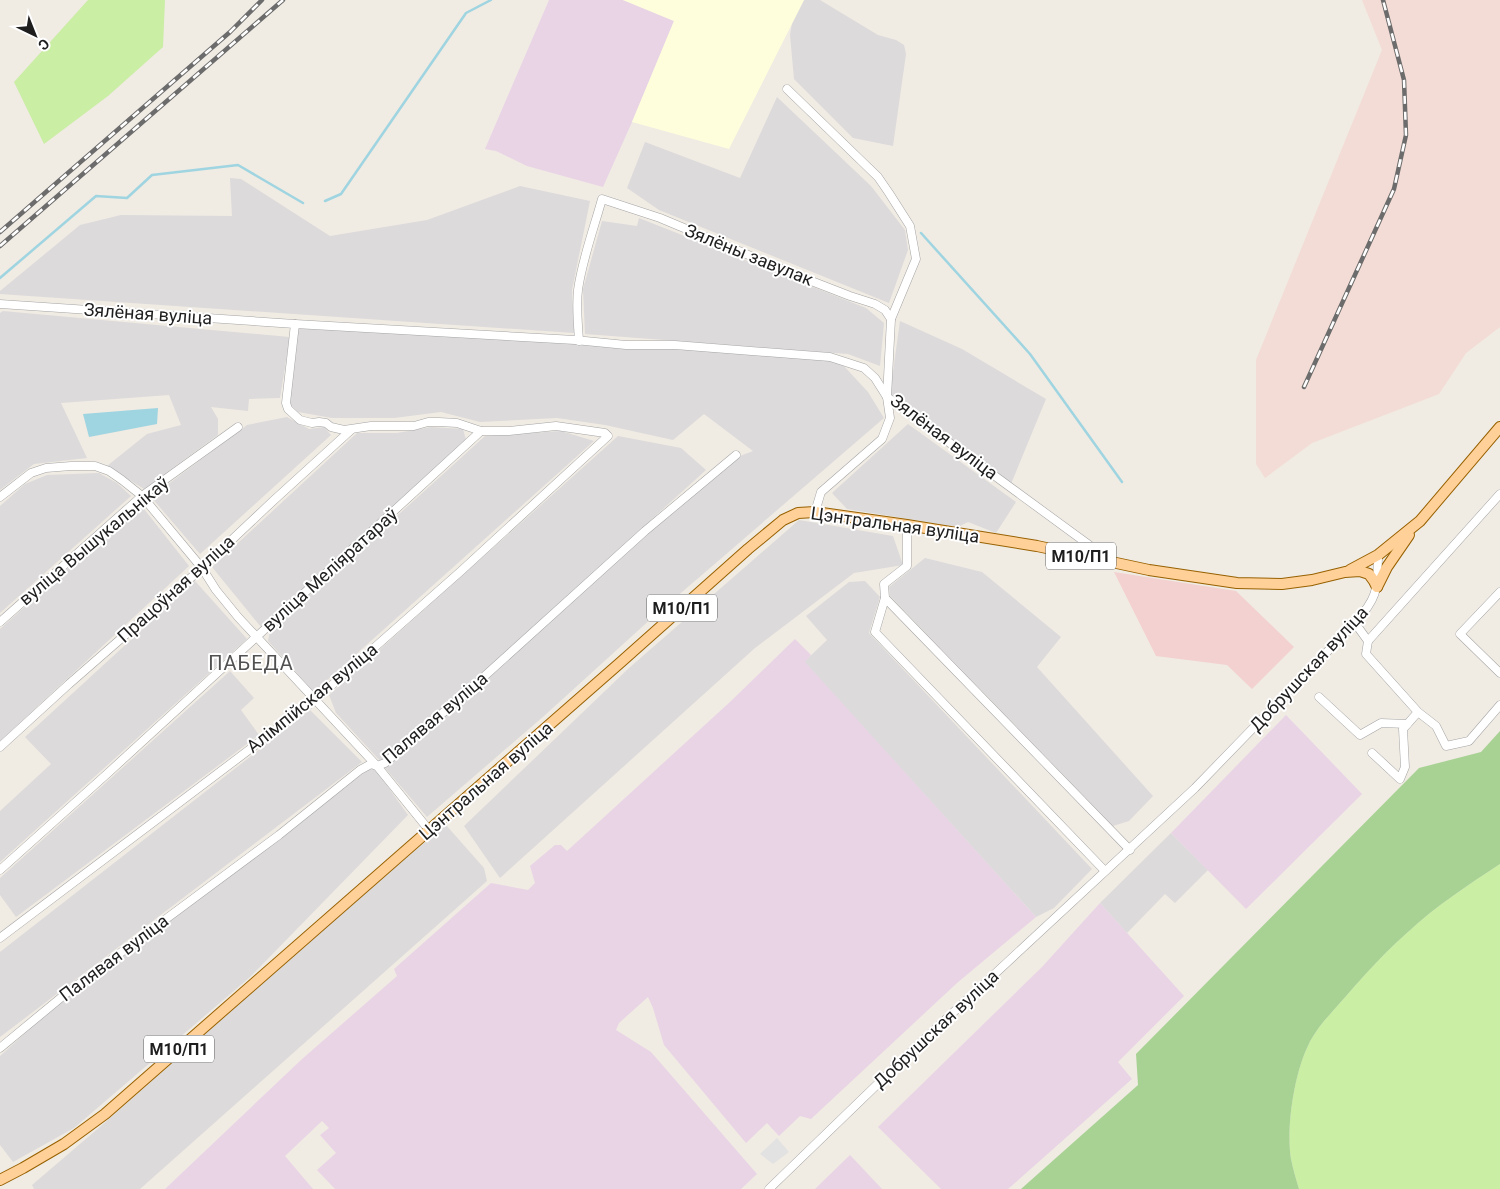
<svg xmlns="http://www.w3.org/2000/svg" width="1500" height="1189" viewBox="0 0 1500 1189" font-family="Roboto,sans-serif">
  <rect width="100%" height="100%" fill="#f0ebe3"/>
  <!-- residential -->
  <g fill="#dcdadb">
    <path d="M 804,0 L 820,0 L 878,35 L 896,40 L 904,45 L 906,54 L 893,146 L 853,138 L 794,79 L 790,35 L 792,23 Z"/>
    <path d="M 777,97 L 871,186 L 905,230 L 908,250 L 889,303 L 659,210 L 627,188 L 645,142 L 740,178 Z"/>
    <path d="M 230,178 L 241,179 L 330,236 L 427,220 L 520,186 L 590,201 L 572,290 L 574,333 L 0,294 L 0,291 L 80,225 L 121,215 L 232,216 Z"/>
    <path d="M 639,218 L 866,308 L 884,323 L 880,366 L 848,354 L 585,334 L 583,289 L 602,221 L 637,226 Z"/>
    <path d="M 3,311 L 290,337 L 280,398 L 249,399 L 248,411 L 211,407 L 218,419 L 218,435 L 144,489 L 107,466 L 147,434 L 181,425 L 169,395 L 61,403 L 87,458 L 34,464 L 0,490 L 0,313 Z"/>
    <path d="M 900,321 L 962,349 L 1046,399 L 1011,484 L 890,393 Z"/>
    <path d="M 295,328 L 573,343 L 821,358 L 842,364 L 868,392 L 884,418 L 653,617 L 544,716 L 427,817 L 385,768 L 654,526 L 740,456 L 753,451 L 704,414 L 673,440 L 605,425 L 557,418 L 480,422 L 441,412 L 394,418 L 332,418 L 298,412 L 287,401 Z"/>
    <path d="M 287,417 L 309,429 L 324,427 L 331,435 L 200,554 L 151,497 L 247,425 Z"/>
    <path d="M 908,424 L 1016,502 L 996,533 L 968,522 L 958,527 L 847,509 L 832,493 Z"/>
    <path d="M 431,427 L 463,429 L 466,440 L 261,627 L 212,567 L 357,433 L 397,433 Z"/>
    <path d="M 561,431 L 594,441 L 314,692 L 268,641 L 270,631 L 485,436 Z"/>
    <path d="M 618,436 L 681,448 L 706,470 L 543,618 L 381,762 L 336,713 L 329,695 Z"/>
    <path d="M 99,473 L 117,483 L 131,496 L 0,613 L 0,506 L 25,484 L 47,475 Z"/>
    <path d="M 140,504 L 189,566 L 0,741 L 0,629 Z"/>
    <path d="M 799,520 L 893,536 L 903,565 L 854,573 L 755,648 L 500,878 L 464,826 L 629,668 Z"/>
    <path d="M 925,558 L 982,572 L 1061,637 L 1037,667 L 1153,796 L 1129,821 L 1113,826 L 890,596 L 889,587 Z"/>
    <path d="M 195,581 L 247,639 L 0,862 L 0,811 L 51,764 L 25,737 Z"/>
    <path d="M 865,581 L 880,597 L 869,633 L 1092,869 L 1054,908 L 1036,917 L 804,662 L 827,640 L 806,616 L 849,582 Z"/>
    <path d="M 230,671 L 254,698 L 241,710 L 259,735 L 16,917 L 0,895 L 0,878 Z"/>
    <path d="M 310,710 L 362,762 L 0,1037 L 0,952 Z"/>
    <path d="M 373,766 L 408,815 L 250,977 L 74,1128 L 13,1162 L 0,1145 L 0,1056 L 66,996 Z"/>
    <path d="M 446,825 L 484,868 L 487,881 L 140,1189 L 34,1189 L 32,1185 L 101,1126 L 375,884 Z"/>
    <path d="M 1171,833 L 1208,870 L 1175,903 L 1165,894 L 1127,933 L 1100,903 Z"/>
  </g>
  <!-- commercial -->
  <path fill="#f2d1d0" d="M 1114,572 L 1236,591 L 1294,647 L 1252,689 L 1227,665 L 1156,656 Z"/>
  <!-- industrial -->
  <g fill="#e9d4e6">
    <path d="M 549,0 L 623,0 L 674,21 L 632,122 L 603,187 L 527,166 L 496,151 L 485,149 Z"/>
    <path d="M 795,639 L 811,655 L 805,662 L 1036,917 L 957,983 L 811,1119 L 800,1116 L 779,1136 L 767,1123 L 746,1143 L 664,1045 L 653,1008 L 648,997 L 619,1023 L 616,1030 L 651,1052 L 757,1174 L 741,1189 L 335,1189 L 317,1170 L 336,1153 L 320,1135 L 329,1128 L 322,1121 L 285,1156 L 313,1189 L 165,1189 L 301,1060 L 397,976 L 394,969 L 491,883 L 528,890 L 535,883 L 530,866 L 555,845 L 561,845 L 567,851 L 730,702 Z"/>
    <path d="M 1286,715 L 1362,794 L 1246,909 L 1171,833 Z"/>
    <path d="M 1100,903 L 1184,996 L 1118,1062 L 1132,1079 L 1008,1189 L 941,1189 L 878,1127 L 1042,967 Z"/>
    <path d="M 850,1155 L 882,1189 L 815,1189 Z"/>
  </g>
  <!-- education -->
  <path fill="#fffedc" d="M 623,0 L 804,0 L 729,149 L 632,122 L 674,21 Z"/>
  <!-- military -->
  <path fill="#f3dcd5" d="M 1362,0 L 1500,0 L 1500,327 L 1466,353 L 1439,394 L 1312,443 L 1265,478 L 1256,464 L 1256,360 L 1382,50 Z"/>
  <!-- grass -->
  <g fill="#caeea4">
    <path d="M 88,0 L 165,0 L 163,47 L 108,96 L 44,144 L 14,82 Z"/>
    <path d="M 1500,864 L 1500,1189 L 1299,1189 C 1296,1179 1293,1169 1291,1159 C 1286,1128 1294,1076 1307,1048 C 1311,1038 1317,1030 1324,1021 C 1351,991 1377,959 1408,932 C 1436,906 1468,885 1500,864 Z"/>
  </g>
  <!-- forest -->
  <path fill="#a8d294" d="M 1500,731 L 1500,864 C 1468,885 1436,906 1408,932 C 1377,959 1351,991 1324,1021 C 1317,1030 1311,1038 1307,1048 C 1294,1076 1286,1128 1291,1159 C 1293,1169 1296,1179 1299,1189 L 1021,1189 L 1138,1085 L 1136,1054 L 1419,768 L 1481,752 Z"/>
  <!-- parking -->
  <path fill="#e2e2e2" d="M 777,1138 L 789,1152 L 773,1164 L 760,1154 Z"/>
  <!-- water -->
  <path fill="#9fd4e1" d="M 158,408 L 157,424 L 89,437 L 83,414 Z"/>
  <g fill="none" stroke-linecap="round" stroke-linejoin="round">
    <!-- stream -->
    <g stroke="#9fd4e1" stroke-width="2.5">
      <path d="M 325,201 L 341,194 L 466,13 L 491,0"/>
      <path d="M 921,233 L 1030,354 L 1122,482"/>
      <path d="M 0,278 L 96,196 L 127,198 L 152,175 L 238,165 L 303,203"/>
    </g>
    <defs>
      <g id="minor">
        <path d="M 787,89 L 878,177 L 889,193 L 910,226 L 916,259 L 891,319"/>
        <path d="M 0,304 L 295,324 L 575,340 L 626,345 L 675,345 L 830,357 L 864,368 L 875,378 L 887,397 L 1111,561"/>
        <path d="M 579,341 C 578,324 576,306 578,290 C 582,260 594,228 602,199 L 660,218 L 801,277 L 850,296 L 875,304 L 885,310 L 891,319 L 887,397 L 890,418 L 882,439 L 821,492 L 815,512"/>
        <path d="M 0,497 L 31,473 L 46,468 L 71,466 L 95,466 L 109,471 L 122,480 L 142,496 L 202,568 L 216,590 L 238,617 L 377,766 L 429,830"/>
        <path d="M 907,525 L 907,566 L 884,584 L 885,598 L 1130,850"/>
        <path d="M 1500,592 L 1460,634 L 1500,673"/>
        <path d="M 885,598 L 875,632 L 1105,871"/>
        <path d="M 0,622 L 142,496 L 238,427"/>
        <path d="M 1355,623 L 1368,641 L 1366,654 L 1418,712 L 1436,726 L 1446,746 L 1469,741 L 1500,705"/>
        <path d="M 1368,641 L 1500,494"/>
        <path d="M 1319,697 L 1360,735 L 1381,723 L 1407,724"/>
        <path d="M 0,747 L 69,684 L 202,568 L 273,501 L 351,430"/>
        <path d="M 1372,753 L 1400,779 L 1405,767 L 1403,729 L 1418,712"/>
        <path d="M 0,870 L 108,773 L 481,431"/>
        <path d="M 0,938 L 315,700 L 461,571 L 608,436 L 605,433 L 556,426 L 509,431 L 481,431 L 457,423 L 439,422 L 428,422 L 414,426 L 371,426 L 344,430 L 331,427 L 326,423 L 319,422 L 312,423 L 300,420 L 288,409 L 286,403 L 295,324"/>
        <path d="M 0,1048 L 69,991 L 279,835 L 360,770 L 371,764 L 377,766 L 385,763 L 468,691 L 645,531 L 736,455"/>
        <path d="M 769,1189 L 917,1046 L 1195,788 L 1355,623 C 1379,596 1377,589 1378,555"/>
      </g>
      <g id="major">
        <path d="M 1350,570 L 1378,555 L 1420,521 L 1500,427"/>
        <path d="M 1377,587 L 1387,567 L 1409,535"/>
        <path d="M 0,1180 L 23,1168 L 64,1144 L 105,1114 L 621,662 L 748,549 L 783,520 L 798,513 L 815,512 L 907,525 L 1037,546 L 1149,570 L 1237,583 L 1282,584 L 1312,580 L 1345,572 L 1360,571 L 1369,574 L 1374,581 L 1377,587"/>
      </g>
    </defs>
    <!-- minor casing -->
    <use href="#minor" stroke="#a5a5a5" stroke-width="9"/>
    <!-- major casing -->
    <use href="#major" stroke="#976100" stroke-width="12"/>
    <!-- minor -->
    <use href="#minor" stroke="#fff" stroke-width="8"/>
    <!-- major -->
    <use href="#major" stroke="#ffd098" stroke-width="10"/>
    <defs>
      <g id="rail">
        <path d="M 0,232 L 230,32 L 262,0"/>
        <path d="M 0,246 L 283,0"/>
        <path d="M 1304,387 L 1394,189 L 1406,135 L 1404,80 L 1383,0"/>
      </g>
    </defs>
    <!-- rail casing -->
    <use href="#rail" stroke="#6c6c6c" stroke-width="4.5"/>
    <!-- rail -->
    <use href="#rail" stroke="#fff" stroke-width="2.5" stroke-dasharray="8" stroke-linecap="butt"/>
  </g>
  <g text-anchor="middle" stroke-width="4" stroke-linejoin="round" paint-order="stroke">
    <!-- shield labels -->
    <g fill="#fff" stroke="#626262" stroke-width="1">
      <rect x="1046" y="542.5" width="70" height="27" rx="4"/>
      <rect x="647" y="594.5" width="70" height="27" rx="4"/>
      <rect x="144" y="1035.5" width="70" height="27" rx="4"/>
    </g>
    <g font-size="16" font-weight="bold" fill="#1e1e1e">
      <text x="1081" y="562">М10/П1</text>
      <text x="682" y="614">М10/П1</text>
      <text x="179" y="1055">М10/П1</text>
    </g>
    <!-- street labels -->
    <g font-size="18" fill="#1e1e1e" stroke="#fff">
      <text transform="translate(749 255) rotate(22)" y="6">Зялёны завулак</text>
      <text transform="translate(148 314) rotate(4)" y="6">Зялёная вуліца</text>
      <text transform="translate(944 437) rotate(37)" y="6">Зялёная вуліца</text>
      <text transform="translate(895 525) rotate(8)" y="6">Цэнтральная вуліца</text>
      <text transform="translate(94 541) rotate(-40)" y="6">вуліца Вышукальнікаў</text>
      <text transform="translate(330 570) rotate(-42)" y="6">вуліца Меліяратараў</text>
      <text transform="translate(176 589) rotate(-42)" y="6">Працоўная вуліца</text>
      <text transform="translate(1309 669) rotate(-47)" y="6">Добрушская вуліца</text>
      <text transform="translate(312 698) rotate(-39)" y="6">Алімпійская вуліца</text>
      <text transform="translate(435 718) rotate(-40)" y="6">Палявая вуліца</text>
      <text transform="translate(486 781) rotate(-41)" y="6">Цэнтральная вуліца</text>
      <text transform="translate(114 958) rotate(-37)" y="6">Палявая вуліца</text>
      <text transform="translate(936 1029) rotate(-43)" y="6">Добрушская вуліца</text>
    </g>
    <!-- quarter labels -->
    <g font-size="20" letter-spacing="1" fill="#515151" stroke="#fff">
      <text x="251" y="670">ПАБЕДА</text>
    </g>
  </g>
  <!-- north arrow -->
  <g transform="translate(35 35) rotate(137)" stroke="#ffffff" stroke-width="4" paint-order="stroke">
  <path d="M0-4L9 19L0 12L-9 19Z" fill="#1e1e1e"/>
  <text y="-8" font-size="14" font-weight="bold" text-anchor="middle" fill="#1e1e1e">С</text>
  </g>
</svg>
